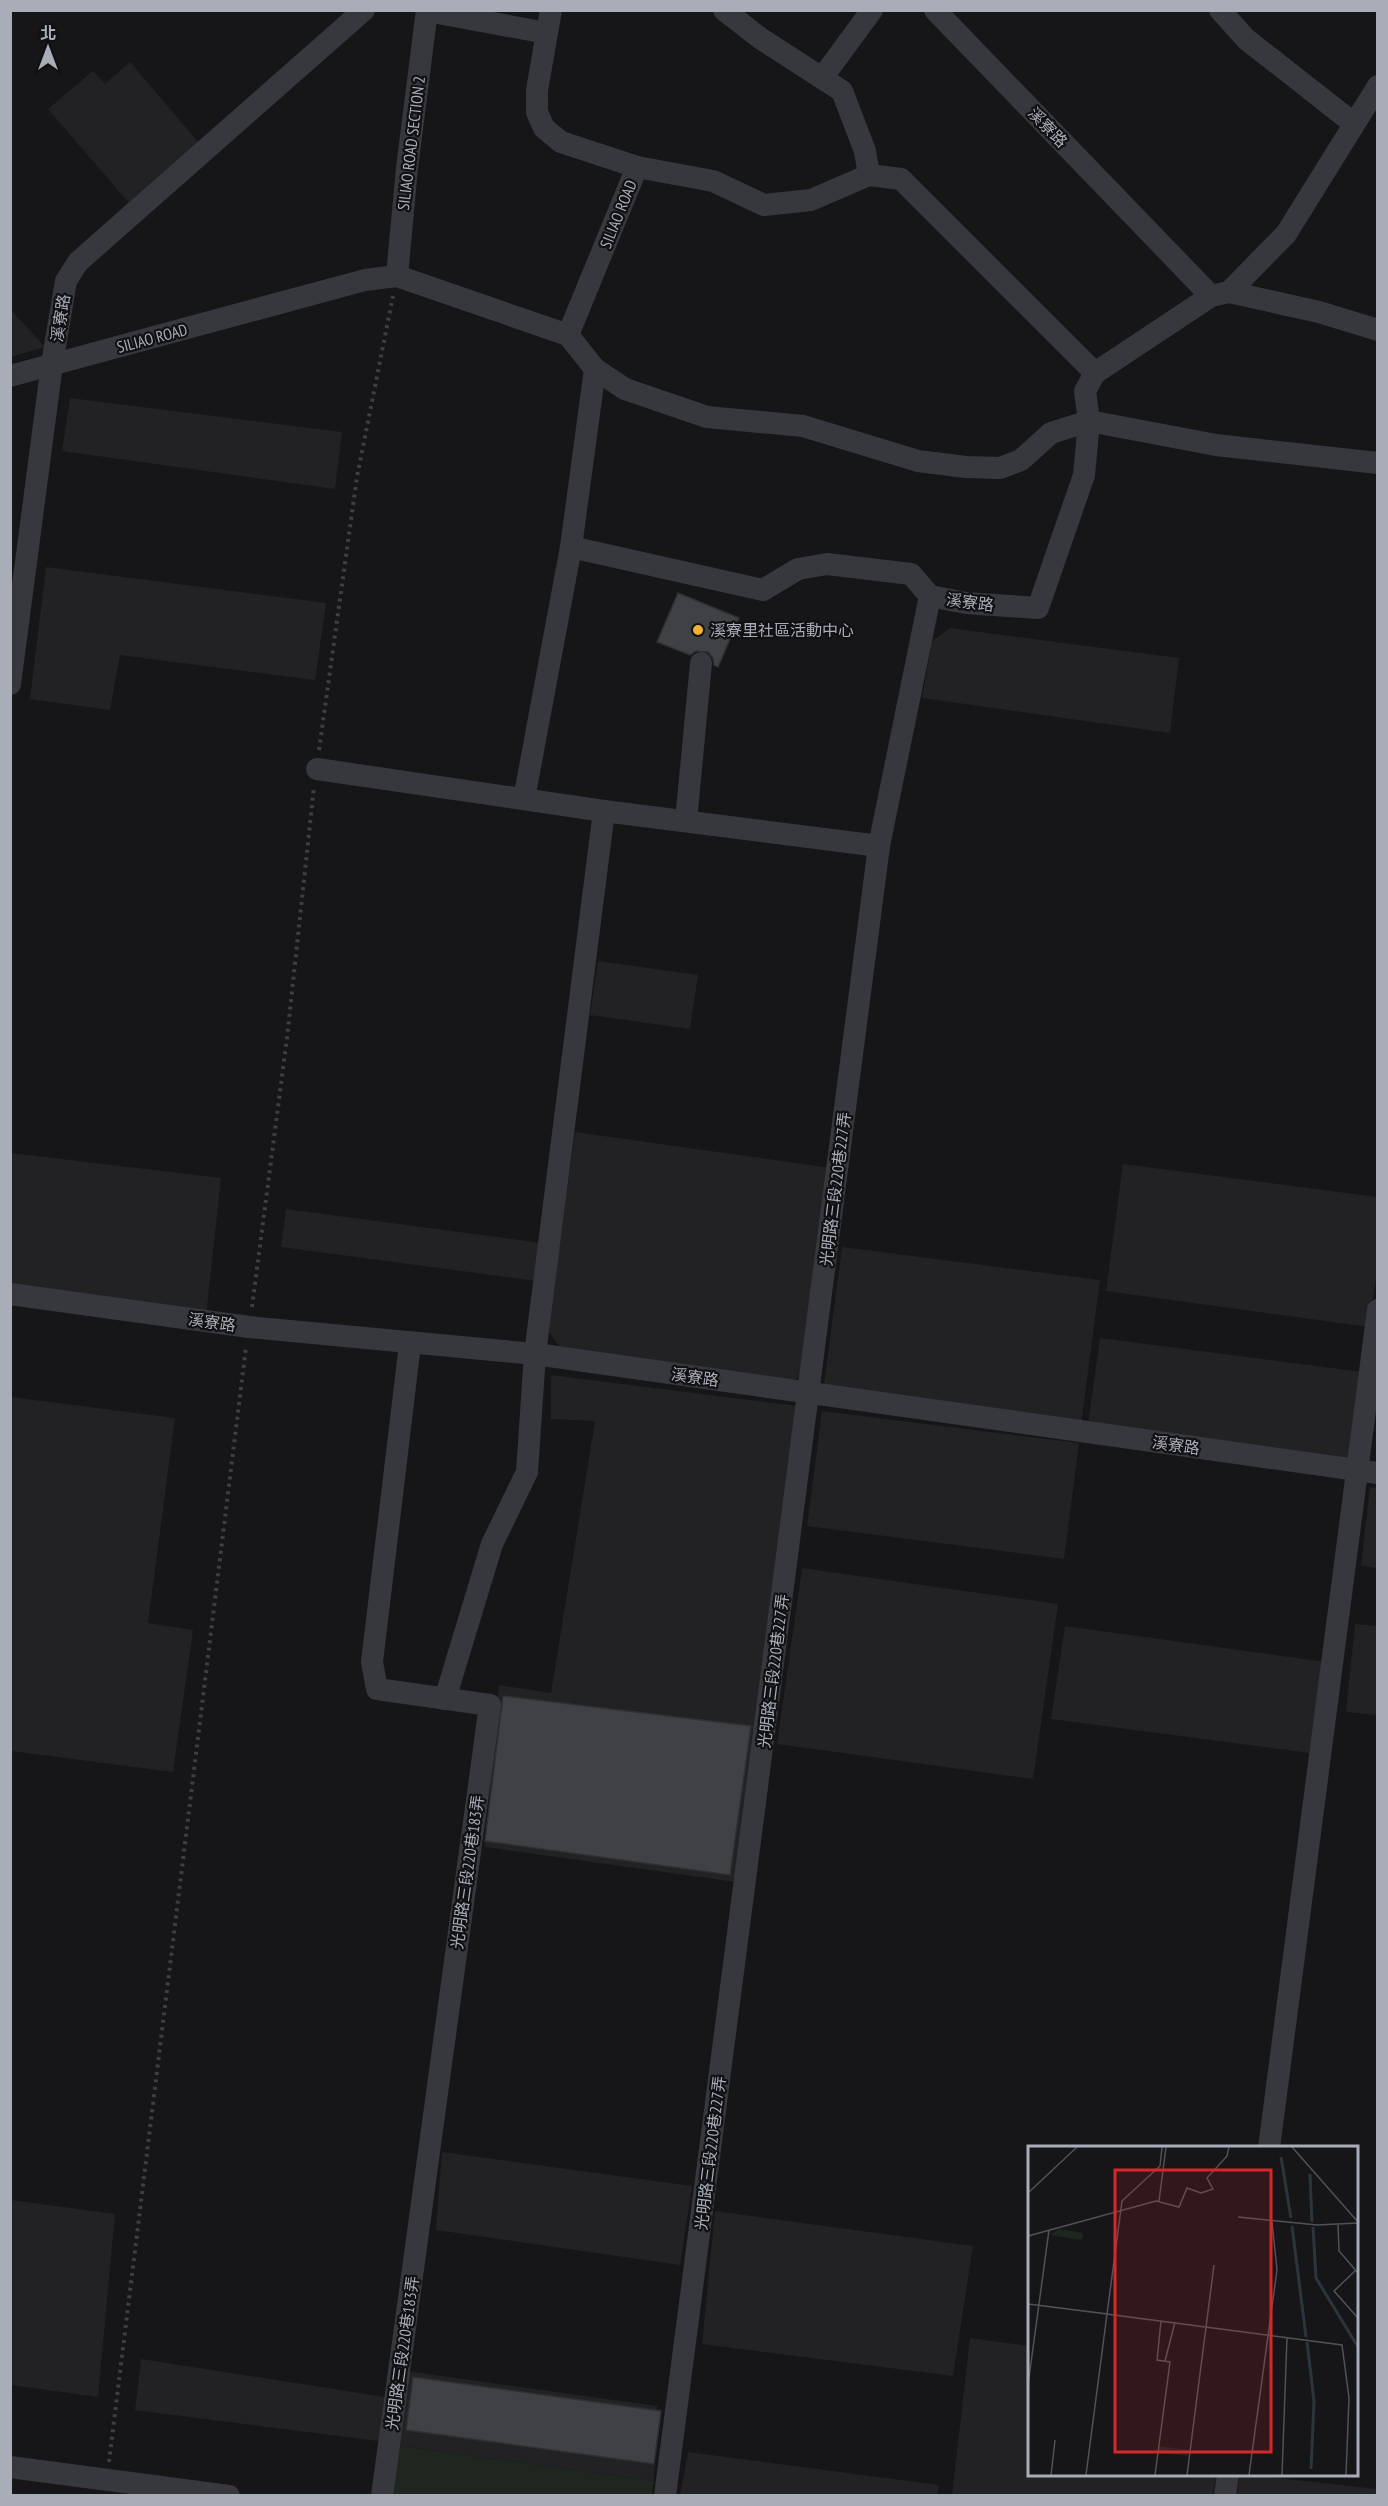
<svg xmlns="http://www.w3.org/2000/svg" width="1388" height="2506" viewBox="0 0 1388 2506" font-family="'PT Sans Narrow','Noto Sans TC',sans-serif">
  <rect width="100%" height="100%" fill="#161618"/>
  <!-- built -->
  <g fill="#222225">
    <path d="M 130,62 L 199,143 L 130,204 L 48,109 L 93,71 L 105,84 Z"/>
    <path d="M 11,310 L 45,347 L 10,357 Z"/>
    <path d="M 70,398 L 342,432 L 335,489 L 62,451 Z"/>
    <path d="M 46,567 L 326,603 L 315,680 L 120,655 L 110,710 L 30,699 Z"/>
    <path d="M 950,628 L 1179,658 L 1170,733 L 922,698 L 932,641 Z"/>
    <path d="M 598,961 L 698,975 L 690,1029 L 590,1015 Z"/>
    <path d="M 575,1132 L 831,1168 L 803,1375 L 781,1389 L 567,1357 L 548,1331 Z"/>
    <path d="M 11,1153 L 221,1178 L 206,1316 L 11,1289 Z"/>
    <path d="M 1123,1164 L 1377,1197 L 1378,1263 L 1369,1327 L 1106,1291 Z"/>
    <path d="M 286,1209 L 542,1243 L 537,1281 L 281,1247 Z"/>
    <path d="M 842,1247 L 1100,1280 L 1081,1425 L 823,1392 Z"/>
    <path d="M 1100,1338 L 1363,1372 L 1351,1459 L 1088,1424 Z"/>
    <path d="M 551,1375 L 798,1406 L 735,1882 L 485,1847 L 499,1685 L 551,1693 L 595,1421 L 551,1419 Z"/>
    <path d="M 11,1397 L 175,1418 L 148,1623 L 193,1630 L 173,1772 L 11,1751 Z"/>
    <path d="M 822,1411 L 1079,1443 L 1064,1559 L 807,1526 Z"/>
    <path d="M 1370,1487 L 1377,1488 L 1377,1568 L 1361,1566 Z"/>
    <path d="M 802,1568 L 1058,1604 L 1033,1779 L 777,1744 Z"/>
    <path d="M 1355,1624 L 1377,1626 L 1377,1715 L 1346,1712 Z"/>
    <path d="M 1065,1626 L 1326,1662 L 1309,1753 L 1051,1719 Z"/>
    <path d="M 442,2152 L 692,2186 L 680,2265 L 436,2230 Z"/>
    <path d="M 11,2200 L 115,2214 L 98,2397 L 11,2385 Z"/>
    <path d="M 715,2211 L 973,2246 L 953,2376 L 702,2344 Z"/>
    <path d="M 970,2338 L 1029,2346 L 1030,2474 L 1216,2475 L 1213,2495 L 952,2495 Z"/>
    <path d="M 141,2359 L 385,2397 L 386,2442 L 135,2410 Z"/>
    <path d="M 406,2371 L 657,2406 L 654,2481 L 395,2445 Z"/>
    <path d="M 688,2452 L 939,2485 L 937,2495 L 680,2495 Z"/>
    <path d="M 1240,2474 L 1377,2489 L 1377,2495 L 1237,2495 Z"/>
  </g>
  <!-- green -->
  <path fill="#1e261f" d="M 395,2445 L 654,2481 L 652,2495 L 391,2496 Z"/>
  <!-- building -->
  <g fill="#404145" stroke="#303034" stroke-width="1.5">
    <path d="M 678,593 L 739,618 L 718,667 L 714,665 L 713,658 L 708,652 L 696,651 L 690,655 L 657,642 Z"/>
    <path d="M 503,1696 L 751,1726 L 730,1875 L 485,1841 Z"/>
    <path d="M 413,2377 L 661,2411 L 654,2464 L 406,2430 Z"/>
  </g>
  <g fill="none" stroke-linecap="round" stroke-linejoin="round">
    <!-- path -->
    <g stroke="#3d3f44" stroke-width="4" stroke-dasharray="3 4.5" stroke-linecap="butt">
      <path d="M 319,750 L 357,477 L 393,296"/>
      <path d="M 252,1307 L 287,1038 L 314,787"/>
      <path d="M 109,2462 L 246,1347"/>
    </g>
    <!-- minor -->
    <g stroke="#37383d" stroke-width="22">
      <path d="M 551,10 L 537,90 L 537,112 L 544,128 L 561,142 L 637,167 L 713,181 L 764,205 L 811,200 L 869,175 L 865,151 L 842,91 L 760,38 L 724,10"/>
      <path d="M 935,10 L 1211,296"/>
      <path d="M 1220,10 L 1246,39 L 1353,123"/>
      <path d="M 427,11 L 547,33"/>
      <path d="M 822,78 L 872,10"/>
      <path d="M 869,175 L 901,179 L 1095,373"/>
      <path d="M 397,276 L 407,168 L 427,10"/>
      <path d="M 1229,292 L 1286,234 L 1378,86"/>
      <path d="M 568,335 L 637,167"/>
      <path d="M 10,376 L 365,280 L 397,276 L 568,335 L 595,369 L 625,389 L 707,417 L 803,426 L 918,461 L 966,467 L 1000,468 L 1021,460 L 1051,433 L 1089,421 L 1216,445 L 1378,463"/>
      <path d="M 571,547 L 763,590 L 798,569 L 827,564 L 911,574 L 930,596 L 966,603 L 1038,608 L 1084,475 L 1089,421 L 1085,391 L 1095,373 L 1211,296 L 1229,292 L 1319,312 L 1378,330"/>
      <path d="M 10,684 L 52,364 L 66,281 L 78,262 L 364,10"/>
      <path d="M 317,769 L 604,811 L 879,846"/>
      <path d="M 524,799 L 571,547 L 595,369"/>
      <path d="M 686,821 L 701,663"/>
      <path d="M 10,1294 L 249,1327 L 535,1354 L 1378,1473"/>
      <path d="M 445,1699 L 492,1544 L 527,1472 L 535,1354 L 604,811"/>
      <path d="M 1269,2148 L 1378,1310"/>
      <path d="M 10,2467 L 229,2496"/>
      <path d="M 382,2496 L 490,1705 L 377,1689 L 372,1662 L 410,1344"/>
      <path d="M 665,2496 L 879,846 L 930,596"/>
      <path d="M 1225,2496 L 1228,2474"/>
    </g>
  </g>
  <!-- markers -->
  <circle fill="#f2b134" stroke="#111113" stroke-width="2" cx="698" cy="630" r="6"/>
  <g text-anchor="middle" stroke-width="4.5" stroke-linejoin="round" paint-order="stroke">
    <!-- street labels -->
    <g font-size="16" fill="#a8adb8" stroke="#111113">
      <text transform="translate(1048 127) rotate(46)" y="6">溪寮路</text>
      <text transform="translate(411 143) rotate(-83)" y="6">SILIAO ROAD SECTION 2</text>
      <text transform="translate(618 214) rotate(-68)" y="6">SILIAO ROAD</text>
      <text transform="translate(60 318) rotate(-81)" y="6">溪寮路</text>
      <text transform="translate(152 338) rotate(-15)" y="6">SILIAO ROAD</text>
      <text transform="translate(970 602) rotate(7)" y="6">溪寮路</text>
      <text transform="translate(835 1189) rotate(-83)" y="6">光明路三段220巷227弄</text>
      <text transform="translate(212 1322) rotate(8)" y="6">溪寮路</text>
      <text transform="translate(695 1377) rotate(8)" y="6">溪寮路</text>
      <text transform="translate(1176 1445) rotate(8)" y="6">溪寮路</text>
      <text transform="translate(773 1671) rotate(-83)" y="6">光明路三段220巷227弄</text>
      <text transform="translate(467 1872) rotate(-82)" y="6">光明路三段220巷183弄</text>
      <text transform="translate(710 2153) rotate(-83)" y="6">光明路三段220巷227弄</text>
      <text transform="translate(402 2353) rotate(-82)" y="6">光明路三段220巷183弄</text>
    </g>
    <!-- poi labels -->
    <g font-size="16" fill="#a8adb8" stroke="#111113" text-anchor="start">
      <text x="710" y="636">溪寮里社區活動中心</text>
    </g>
  </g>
  <!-- overview -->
  <g transform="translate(1028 2146)">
    <rect width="330" height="330" fill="#161618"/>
    <path d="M 31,83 L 55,87 L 54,94 L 22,89 ZM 131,300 L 161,304 L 160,310 L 131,307 Z" fill="#1e261f"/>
    <path fill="none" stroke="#2c353c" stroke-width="3" d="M 253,11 L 263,72M 282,28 L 284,76M 264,80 L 278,191M 285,81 L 288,132 L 330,201M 279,196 L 286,255 L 283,323"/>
    <path fill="none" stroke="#505258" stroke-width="1.5" d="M 134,1 L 132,20 L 94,55 L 79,168 L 314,199 L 321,252 L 318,329M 264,1 L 330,76M 0,47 L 49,1M 131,55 L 138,1M 210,71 L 289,79 L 330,77M 310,79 L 311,105 L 330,127M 0,90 L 128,55 L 151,61 L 159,42 L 173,47 L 185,43 L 179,32 L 199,10 L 201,1M 328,124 L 306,145 L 330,172M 0,158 L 79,168 L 58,329M 137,215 L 147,176M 0,239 L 21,84M 23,329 L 27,294M 127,329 L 142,216 L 129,214 L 133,175M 159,329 L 186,119M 221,329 L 249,124 L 244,76M 254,329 L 259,191"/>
    <path fill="#d62828" fill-opacity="0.15" stroke="#d62828" stroke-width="3" d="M 87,24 L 243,24 L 243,306 L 87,306 Z"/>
    <rect width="330" height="330" fill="none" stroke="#a8adb8" stroke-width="3"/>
  </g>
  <!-- border -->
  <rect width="1388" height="2506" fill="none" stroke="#a8adb8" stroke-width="24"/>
  <!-- north arrow -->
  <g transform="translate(48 48)" stroke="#111113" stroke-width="4.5" paint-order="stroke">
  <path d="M0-4.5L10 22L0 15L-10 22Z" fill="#a8adb8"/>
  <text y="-9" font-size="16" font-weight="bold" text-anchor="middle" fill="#a8adb8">北</text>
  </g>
</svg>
